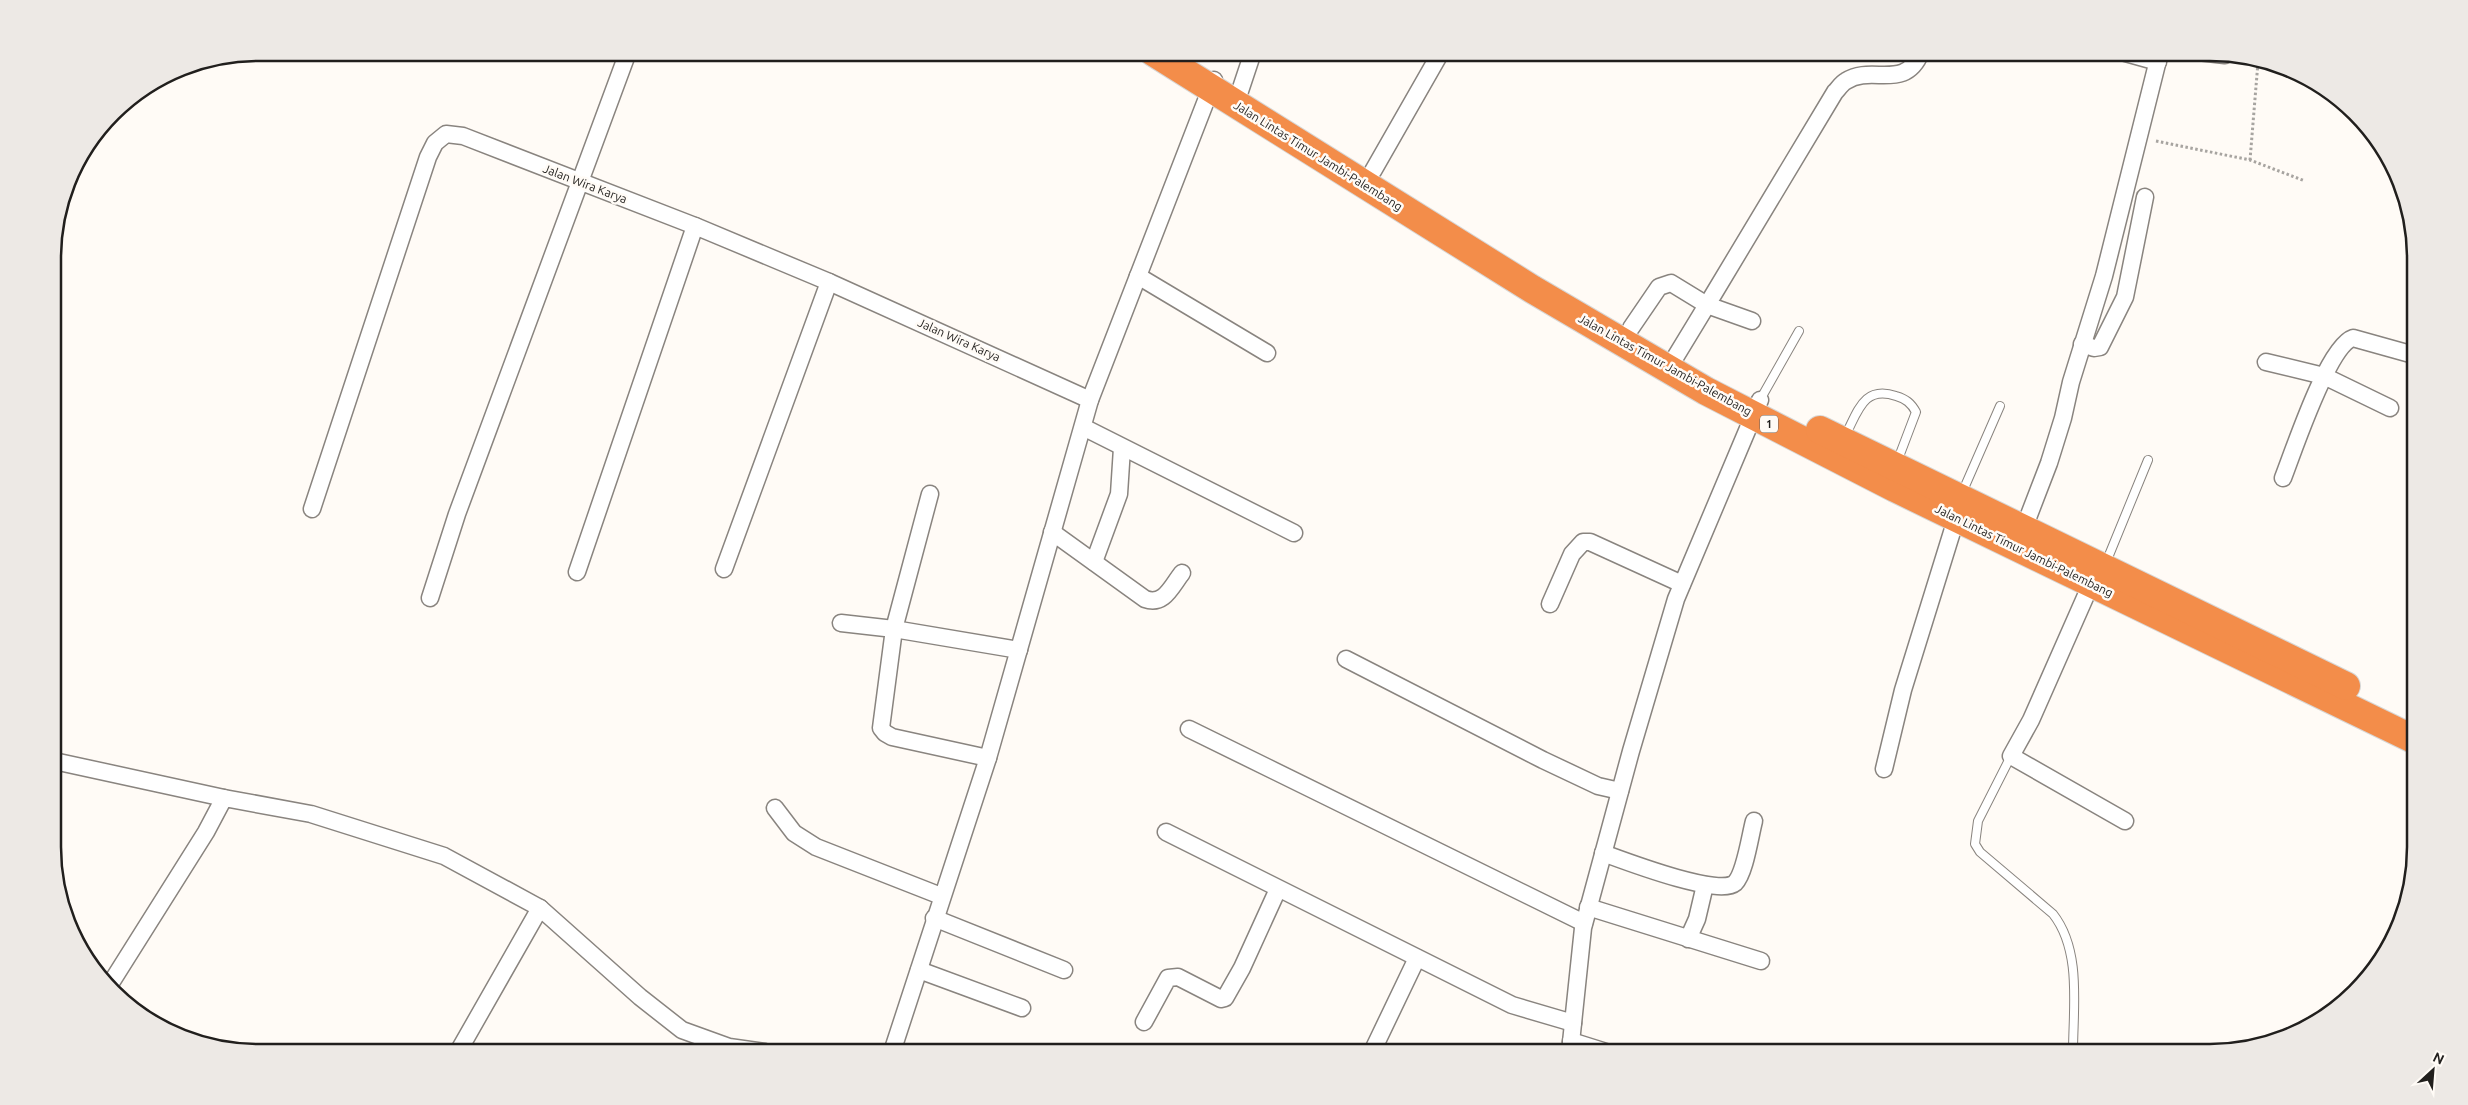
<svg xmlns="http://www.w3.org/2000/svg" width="2468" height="1105" viewBox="0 0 2468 1105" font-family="Ubuntu,sans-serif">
  <rect width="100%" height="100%" fill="#fffbf6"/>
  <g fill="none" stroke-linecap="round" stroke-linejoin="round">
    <defs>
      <g id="lane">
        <path d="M 1760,400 L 1799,331"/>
        <path d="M 1845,436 C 1858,412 1863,385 1896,396 C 1906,399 1911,403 1916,412 L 1897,462"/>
        <path d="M 1962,493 L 2000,406"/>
        <path d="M 2105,565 L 2148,460"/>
        <path d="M 2011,756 L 1978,821 L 1975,844 L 1980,852 L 2053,914 C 2082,951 2073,1008 2073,1052"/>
      </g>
      <g id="street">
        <path d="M 2122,52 L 2158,62"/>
        <path d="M 2198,52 L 2225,55"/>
        <path d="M 1240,91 L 1253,52"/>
        <path d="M 1373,171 L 1441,52"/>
        <path d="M 1138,276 L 1267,353"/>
        <path d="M 1752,321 L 1707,305 L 1835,92 C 1838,89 1842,83 1846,81 C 1872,64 1905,92 1921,52"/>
        <path d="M 1631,328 L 1659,287 L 1671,283 L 1707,305 L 1676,356"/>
        <path d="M 2082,344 L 2094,348 L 2100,347 L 2125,297 L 2145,197"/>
        <path d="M 2266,362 L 2324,376 L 2390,408"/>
        <path d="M 1083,427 L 1294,533"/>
        <path d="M 2283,478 C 2294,450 2328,346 2353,338 L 2414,355"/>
        <path d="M 930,494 L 894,629 L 881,728 L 885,733 L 892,737 L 988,758"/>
        <path d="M 312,509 L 428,157 L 435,143 L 446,134 L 463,136 L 695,226 L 829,282 L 1090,400"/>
        <path d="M 2024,528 L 2049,463 L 2063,418 L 2071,382 L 2104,276 L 2160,52"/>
        <path d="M 1052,532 L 1145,599 C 1164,606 1171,587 1182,573"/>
        <path d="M 1094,562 L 1119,494 L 1122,448"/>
        <path d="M 724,569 L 829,282"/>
        <path d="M 577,572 L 695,226"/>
        <path d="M 2091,584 L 2031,720 L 2011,756 L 2125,821"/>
        <path d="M 430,598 L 457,514 L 628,52"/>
        <path d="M 1550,604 L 1572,554 L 1583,542 L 1590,542 L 1682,584"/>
        <path d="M 841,623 L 894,629 L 1019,650"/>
        <path d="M 1346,659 L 1543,760 L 1598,786 L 1620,791"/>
        <path d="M 1189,729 L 1584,923"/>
        <path d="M 54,761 L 224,798"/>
        <path d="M 1884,769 L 1903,690 L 1956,519"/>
        <path d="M 775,808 L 794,833 L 816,847 L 941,896"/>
        <path d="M 1166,832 L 1512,1005 L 1573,1023"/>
        <path d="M 1603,853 C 1625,861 1719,897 1735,883 C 1745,873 1750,836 1754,821"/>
        <path d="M 1588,907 L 1761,961"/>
        <path d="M 934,918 L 1064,970"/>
        <path d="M 1688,939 L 1697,919 L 1705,885"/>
        <path d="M 919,970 L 1022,1008"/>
        <path d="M 109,986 L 206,832 L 224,798 L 311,814 L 444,856 L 540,908 L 640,997 L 682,1030 L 729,1047 L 765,1052"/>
        <path d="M 1144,1022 L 1168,978 L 1178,977 L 1221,999 L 1225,998 L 1242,968 L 1278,889"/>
        <path d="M 1571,1041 L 1606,1052"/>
        <path d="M 458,1052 L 540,908"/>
        <path d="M 892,1052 L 988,758 L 1090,400 L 1214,80"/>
        <path d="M 1372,1052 L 1417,958"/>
        <path d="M 1570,1052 L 1583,928 L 1631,751 L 1676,599 L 1760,400"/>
      </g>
      <g id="highway">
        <path d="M 1153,52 L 1532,289 L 1706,391 L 1895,488 L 2415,740"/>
        <path d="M 1820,430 L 2346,686"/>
      </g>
    </defs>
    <!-- lane casing -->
    <use href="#lane" stroke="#89847f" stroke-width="10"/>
    <!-- street casing -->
    <use href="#street" stroke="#89847f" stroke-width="19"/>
    <!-- highway casing -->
    <use href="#highway" stroke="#d7d7d6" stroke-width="30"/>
    <!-- path -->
    <g stroke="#a7a4a0" stroke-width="3" stroke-dasharray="2.5 2.5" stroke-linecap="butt">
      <path d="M 2156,141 L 2250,160 L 2305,181"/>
      <path d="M 2250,160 L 2258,62"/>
    </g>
    <!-- lane -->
    <use href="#lane" stroke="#fff" stroke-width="8"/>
    <!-- street -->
    <use href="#street" stroke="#fff" stroke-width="16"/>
    <!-- highway -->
    <use href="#highway" stroke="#f38d4a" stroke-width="28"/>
  </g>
  <g text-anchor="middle" stroke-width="5" stroke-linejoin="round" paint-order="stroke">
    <!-- shield labels -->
    <rect fill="#fffbf6" stroke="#64615e" stroke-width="1" x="1760" y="415.5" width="18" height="17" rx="4"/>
    <g font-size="11" font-weight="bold" fill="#211f1d">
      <text x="1769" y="428">1</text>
    </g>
    <!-- street labels -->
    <g font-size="12" fill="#211f1d" stroke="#fffbf6">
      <text transform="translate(1318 156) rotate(32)" y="4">Jalan Lintas Timur Jambi-Palembang</text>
      <text transform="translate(585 184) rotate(21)" y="4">Jalan Wira Karya</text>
      <text transform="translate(959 340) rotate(24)" y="4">Jalan Wira Karya</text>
      <text transform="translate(1665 365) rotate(29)" y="4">Jalan Lintas Timur Jambi-Palembang</text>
      <text transform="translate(2024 551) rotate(26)" y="4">Jalan Lintas Timur Jambi-Palembang</text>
    </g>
  </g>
  <!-- crop -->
  <path d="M0 0H2468V1105H0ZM258 61H2210A197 197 0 0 1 2407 258V847A197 197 0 0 1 2210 1044H258A197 197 0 0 1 61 847V258A197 197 0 0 1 258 61Z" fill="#ede9e5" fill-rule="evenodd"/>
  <path fill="none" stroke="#211f1d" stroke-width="2.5" d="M258 61H2210A197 197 0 0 1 2407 258V847A197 197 0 0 1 2210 1044H258A197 197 0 0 1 61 847V258A197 197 0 0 1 258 61Z"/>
  <!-- north arrow -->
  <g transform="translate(2433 1070) rotate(26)" stroke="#fffbf6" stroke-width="4" paint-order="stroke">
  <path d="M0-4L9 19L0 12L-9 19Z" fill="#211f1d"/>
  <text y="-8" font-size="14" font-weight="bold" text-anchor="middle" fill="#211f1d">N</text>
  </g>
</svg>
